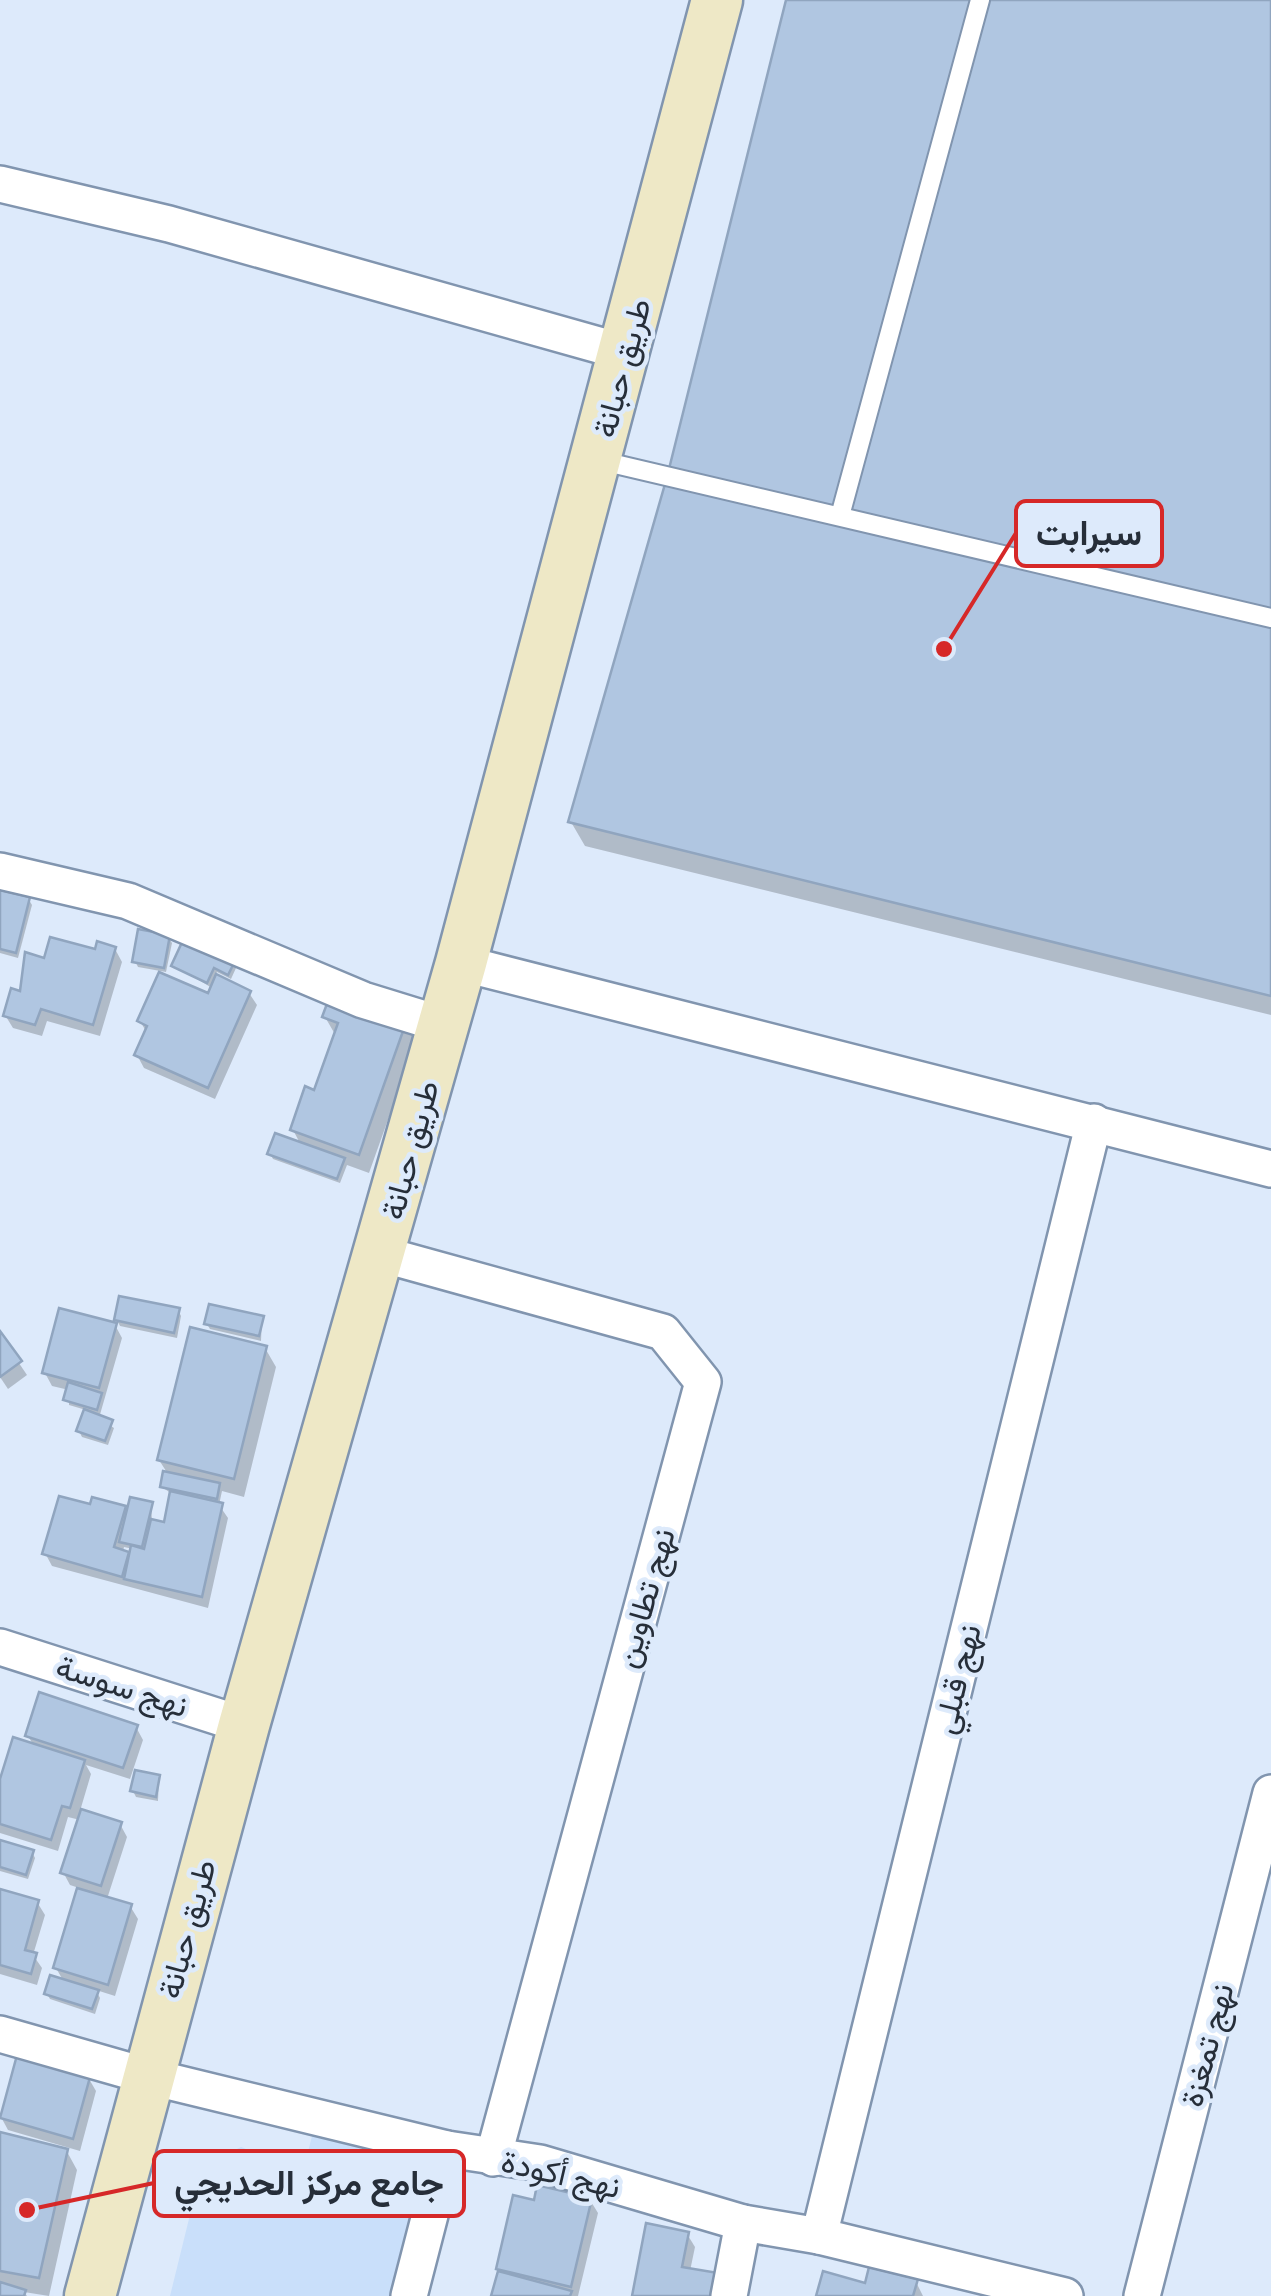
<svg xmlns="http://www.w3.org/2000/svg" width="1271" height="2296" viewBox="0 0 1271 2296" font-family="'Public Sans',Vazirmatn,sans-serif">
  <rect width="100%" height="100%" fill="#ddeafb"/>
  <!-- built -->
  <path fill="#c9dffa" d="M 316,2120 L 393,2138 L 385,2178 L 410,2219 L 390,2296 L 170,2296 L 202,2166 L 241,2147 L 266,2157 L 287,2151 L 305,2164 Z"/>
  <!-- shadow -->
  <g fill="#0003" fill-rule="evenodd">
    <path d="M 789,0 L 1271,0 L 1271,1015 L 585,846 L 571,822 L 669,478 Z"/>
    <path d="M 0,897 L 29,900 L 32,905 L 18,958 L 0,953 Z"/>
    <path d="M 168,937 L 172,943 L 166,972 L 138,967 L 135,961 Z"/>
    <path d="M 115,949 L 122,962 L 100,1036 L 47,1021 L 42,1036 L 13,1028 L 5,1015 L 22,994 L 27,956 L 46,961 Z"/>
    <path d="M 233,963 L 236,968 L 231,979 L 217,972 L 215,977 L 249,993 L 257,1005 L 215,1099 L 144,1068 L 137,1055 L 147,1033 L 140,1021 L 209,996 L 212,988 L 174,965 Z"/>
    <path d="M 325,1017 L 405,1022 L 416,1041 L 369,1173 L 347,1165 L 340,1183 L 273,1159 L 270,1153 L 301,1145 L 293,1130 L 315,1093 L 336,1036 Z"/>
    <path d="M 178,1310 L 181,1316 L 177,1338 L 120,1326 L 117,1320 Z"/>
    <path d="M 262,1318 L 261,1341 L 210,1329 L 207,1324 Z"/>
    <path d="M 115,1325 L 122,1338 L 99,1418 L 114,1428 L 108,1445 L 82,1437 L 79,1431 L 86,1410 L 69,1405 L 69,1390 L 52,1386 L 45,1373 Z"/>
    <path d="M 0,1335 L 27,1375 L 8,1389 L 0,1377 Z"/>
    <path d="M 265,1348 L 276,1367 L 244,1497 L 222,1491 L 219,1505 L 228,1518 L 208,1608 L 52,1566 L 45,1553 L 92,1508 L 124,1508 L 128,1515 L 151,1504 L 152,1522 L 166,1525 L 172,1494 L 162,1487 L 166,1471 L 159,1460 ZM 124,1547 L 133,1549 L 132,1555 L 123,1552 Z"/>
    <path d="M 136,1727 L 143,1740 L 130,1779 L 86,1765 L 91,1774 L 80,1811 L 120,1824 L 127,1837 L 107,1899 L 130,1906 L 138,1919 L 115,1996 L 96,1990 L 100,1998 L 95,2014 L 50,1999 L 47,1994 L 64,1982 L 56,1968 L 79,1888 L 70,1885 L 63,1872 L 80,1820 L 68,1817 L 58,1851 L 0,1833 L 0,1787 L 34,1746 L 28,1736 Z"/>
    <path d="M 159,1777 L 158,1801 L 136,1797 L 133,1791 Z"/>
    <path d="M 0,1842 L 32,1852 L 35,1858 L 28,1879 L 0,1871 Z"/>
    <path d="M 0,1891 L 37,1902 L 45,1915 L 33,1955 L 42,1968 L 37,1985 L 0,1974 Z"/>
    <path d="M 89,2079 L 96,2091 L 80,2151 L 8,2130 L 1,2117 Z"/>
    <path d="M 0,2135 L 65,2148 L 77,2170 L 49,2296 L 24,2292 L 27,2296 L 0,2296 Z"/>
    <path d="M 515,2198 L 536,2203 L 590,2200 L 598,2213 L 578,2296 L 492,2296 Z"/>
    <path d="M 687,2234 L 695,2247 L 690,2271 L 634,2296 Z"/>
    <path d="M 916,2282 L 923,2296 L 819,2296 L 867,2286 Z"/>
  </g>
  <!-- building -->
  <g fill="#b0c6e1" stroke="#90a5bf" stroke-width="2.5">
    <path d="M 786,0 L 1271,0 L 1271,996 L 568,822 L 667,477 Z"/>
    <path d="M 0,890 L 30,897 L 16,953 L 0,949 Z"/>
    <path d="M 138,929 L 170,935 L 164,968 L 132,962 Z"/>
    <path d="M 50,937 L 95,949 L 97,941 L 116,947 L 93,1025 L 41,1009 L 35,1025 L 3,1016 L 11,988 L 20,991 L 25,952 L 44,958 Z"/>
    <path d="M 184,938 L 235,961 L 228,975 L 214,968 L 207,983 L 171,966 Z"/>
    <path d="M 159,972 L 208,993 L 216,974 L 251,991 L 208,1088 L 134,1055 L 147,1026 L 137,1021 Z"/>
    <path d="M 331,993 L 407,1020 L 359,1155 L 290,1130 L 305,1086 L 314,1090 L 338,1023 L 322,1017 Z"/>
    <path d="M 275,1133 L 345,1158 L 337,1179 L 267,1154 Z"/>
    <path d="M 119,1296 L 180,1308 L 174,1333 L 114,1320 Z"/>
    <path d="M 209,1304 L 264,1316 L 259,1336 L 204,1324 Z"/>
    <path d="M 59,1308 L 117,1323 L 99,1388 L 42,1373 Z"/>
    <path d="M 190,1327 L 267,1346 L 234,1479 L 157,1460 Z"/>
    <path d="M 0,1331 L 22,1361 L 0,1377 Z"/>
    <path d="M 68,1382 L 102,1393 L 97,1410 L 63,1400 Z"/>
    <path d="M 84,1409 L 113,1420 L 105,1441 L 76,1431 Z"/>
    <path d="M 163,1471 L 220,1483 L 217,1499 L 160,1487 Z"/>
    <path d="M 170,1491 L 223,1503 L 202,1597 L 124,1579 L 131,1545 L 144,1549 L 151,1519 L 164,1522 Z"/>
    <path d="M 59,1496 L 90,1504 L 92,1497 L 126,1506 L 114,1547 L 129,1552 L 122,1577 L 42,1554 Z"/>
    <path d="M 130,1497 L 153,1502 L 142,1547 L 119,1542 Z"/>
    <path d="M 39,1692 L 138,1725 L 123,1768 L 25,1736 Z"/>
    <path d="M 13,1737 L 85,1760 L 70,1808 L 62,1806 L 51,1840 L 0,1824 L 0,1779 Z"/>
    <path d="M 135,1770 L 160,1775 L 156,1797 L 130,1791 Z"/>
    <path d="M 81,1809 L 122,1822 L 101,1886 L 60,1873 Z"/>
    <path d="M 0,1840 L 34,1850 L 26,1875 L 0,1867 Z"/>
    <path d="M 77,1888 L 132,1904 L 108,1985 L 53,1968 Z"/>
    <path d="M 0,1889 L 39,1900 L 25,1950 L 37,1953 L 31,1974 L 0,1965 Z"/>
    <path d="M 50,1975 L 99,1990 L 92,2009 L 44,1994 Z"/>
    <path d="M 17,2055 L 90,2077 L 73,2139 L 0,2118 Z"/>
    <path d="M 0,2132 L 68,2149 L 39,2278 L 0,2271 Z"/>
    <path d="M 537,2185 L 592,2198 L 571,2287 L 496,2269 L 513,2195 L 534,2200 Z"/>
    <path d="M 646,2223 L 689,2232 L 682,2267 L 718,2273 L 713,2296 L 632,2296 Z"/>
    <path d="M 869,2267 L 918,2279 L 913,2296 L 816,2296 L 823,2271 L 865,2283 Z"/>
    <path d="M 498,2271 L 572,2291 L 570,2296 L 491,2296 Z"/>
    <path d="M 0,2282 L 26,2290 L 24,2296 L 0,2296 Z"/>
  </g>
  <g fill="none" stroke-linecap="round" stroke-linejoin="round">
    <defs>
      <g id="lane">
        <path d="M 598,460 L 1271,618"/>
        <path d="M 840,516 L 980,0"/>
      </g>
      <g id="street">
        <path d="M 0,184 L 169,224 L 627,353"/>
        <path d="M 0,871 L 128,901 L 363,1000 L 444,1025"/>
        <path d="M 461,963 L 1271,1169"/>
        <path d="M 381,1254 L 663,1332 L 703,1382 L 493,2158"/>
        <path d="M 0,1647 L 244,1725"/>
        <path d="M 0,2034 L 147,2076 L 447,2149 L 540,2163 L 743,2223 L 819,2236 L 1065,2296"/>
        <path d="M 819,2236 L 1094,1122"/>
        <path d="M 409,2296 L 447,2149"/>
        <path d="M 729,2296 L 743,2223"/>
        <path d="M 1142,2296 L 1271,1793"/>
      </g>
      <path id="secondary" d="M 90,2296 L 244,1725 L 461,963 L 717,0"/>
    </defs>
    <!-- lane casing -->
    <use href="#lane" stroke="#8195af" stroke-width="22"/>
    <!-- street casing -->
    <use href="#street" stroke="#8195af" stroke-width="40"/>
    <!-- secondary casing -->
    <use href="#secondary" stroke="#8195af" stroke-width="55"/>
    <!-- lane -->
    <use href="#lane" stroke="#fff" stroke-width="18"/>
    <!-- street -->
    <use href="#street" stroke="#fff" stroke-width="35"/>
    <!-- secondary -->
    <use href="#secondary" stroke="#eee8c6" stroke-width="50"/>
  </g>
  <g text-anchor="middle" stroke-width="9" stroke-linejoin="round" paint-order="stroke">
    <!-- street labels -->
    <g font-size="32" fill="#262e39" stroke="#ddeafb">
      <text transform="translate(622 368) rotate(-75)" y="11">طريق حبانة</text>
      <text transform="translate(410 1150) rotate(-75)" y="11">طريق حبانة</text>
      <text transform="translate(645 1598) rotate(-74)" y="11">نهج تطاوين</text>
      <text transform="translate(957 1679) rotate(-76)" y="11">نهج قبلي</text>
      <text transform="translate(122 1686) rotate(18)" y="11">نهج سوسة</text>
      <text transform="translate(187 1929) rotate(-75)" y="11">طريق حبانة</text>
      <text transform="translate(1207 2045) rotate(-75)" y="11">نهج تمغزة</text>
      <text transform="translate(561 2174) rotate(13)" y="11">نهج أكودة</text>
    </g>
  </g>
  <!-- callouts -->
  <path fill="none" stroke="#d62828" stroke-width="4" d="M944 649L1016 533M27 2210L154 2183"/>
  <g fill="#d62828" stroke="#ddeafb" stroke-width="4">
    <circle cx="944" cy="649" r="10"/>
    <circle cx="27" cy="2210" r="10"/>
  </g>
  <g fill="#ddeafb" stroke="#d62828" stroke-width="4">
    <rect x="1016" y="501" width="146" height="65" rx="10"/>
    <rect x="154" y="2151" width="310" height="65" rx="10"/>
  </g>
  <g font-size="35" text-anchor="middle" font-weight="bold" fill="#262e39">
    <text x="1089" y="545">سيرابت</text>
    <text x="309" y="2195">جامع مركز الحديجي</text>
  </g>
</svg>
